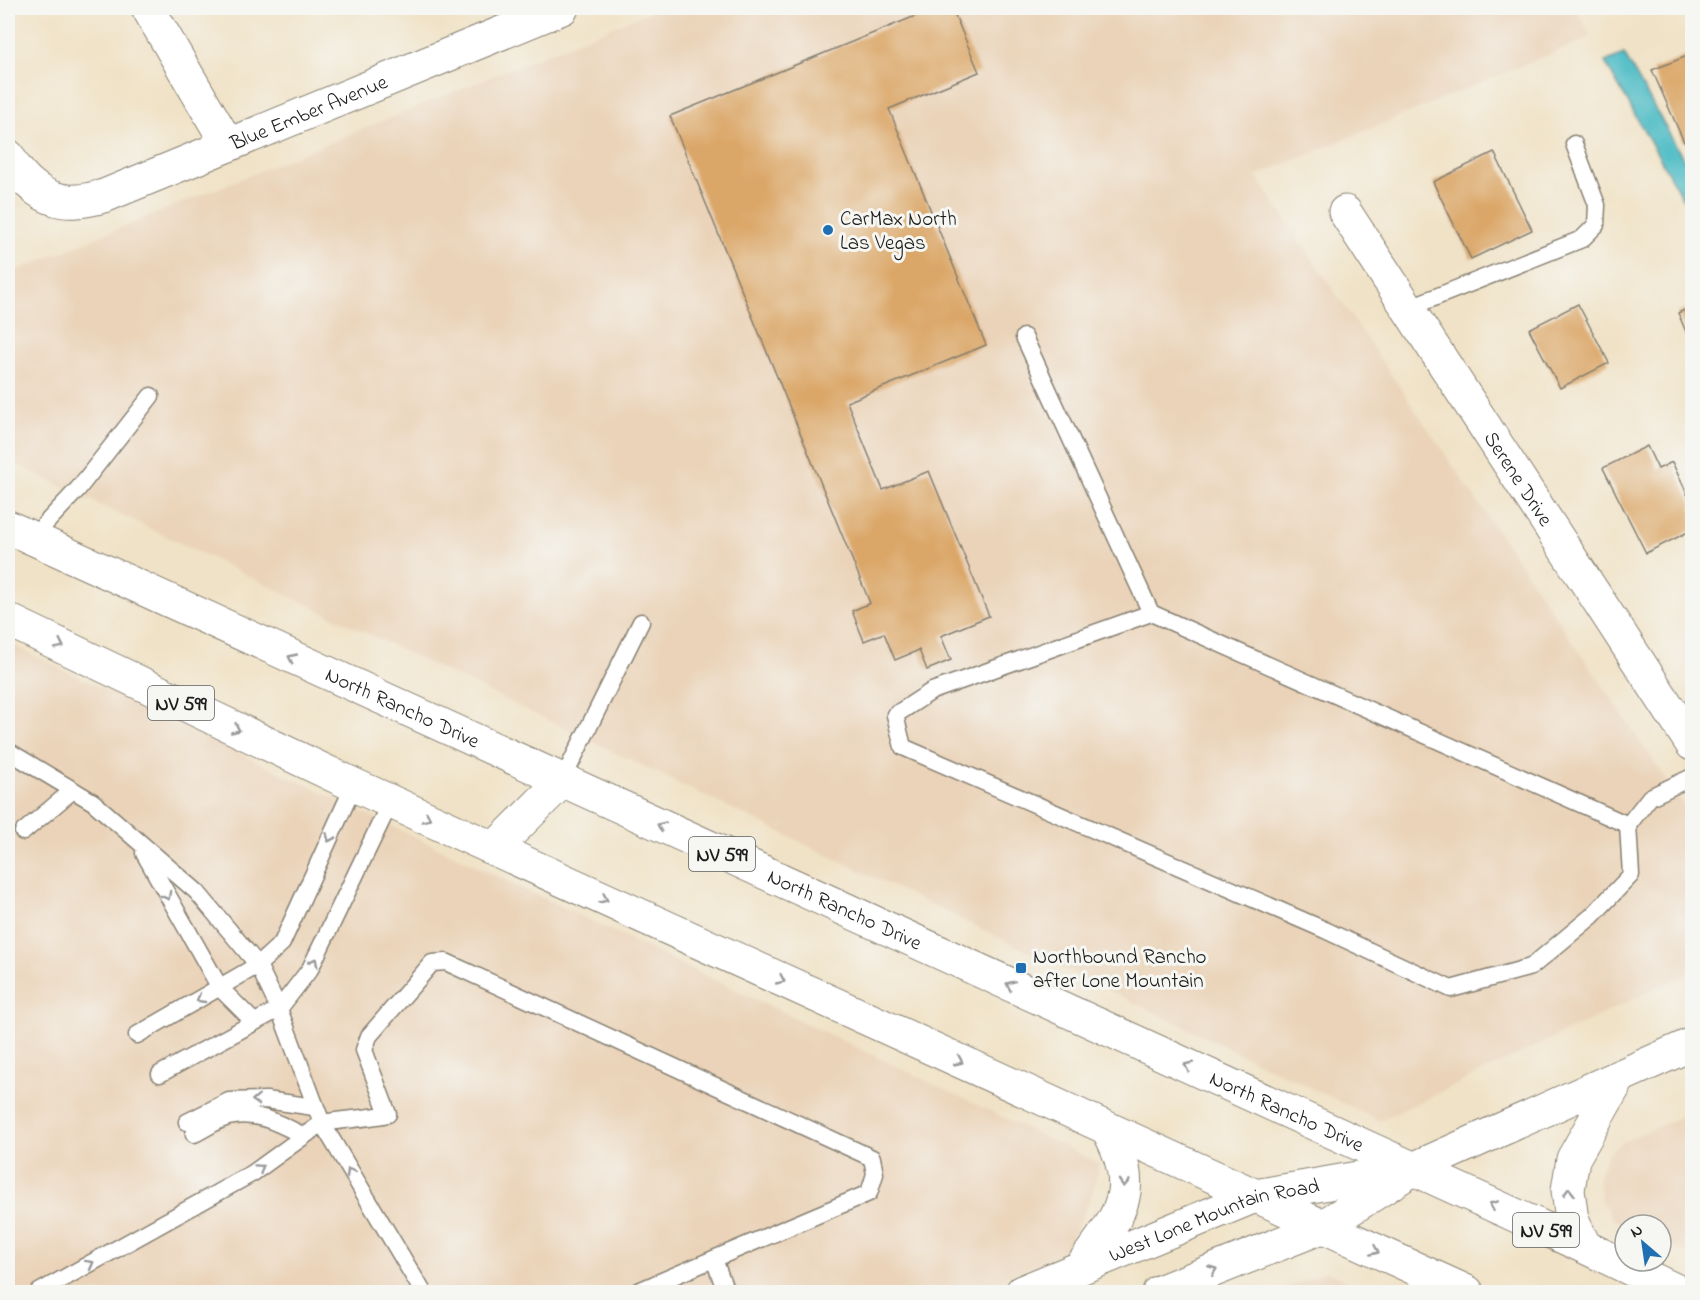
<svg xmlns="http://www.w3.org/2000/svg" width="1700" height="1300" viewBox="0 0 1700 1300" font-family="'Indie Flower',sans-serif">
  <rect width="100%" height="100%" fill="#f6f6f2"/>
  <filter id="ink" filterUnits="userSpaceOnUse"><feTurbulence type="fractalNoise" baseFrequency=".0167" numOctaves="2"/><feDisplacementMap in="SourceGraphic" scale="12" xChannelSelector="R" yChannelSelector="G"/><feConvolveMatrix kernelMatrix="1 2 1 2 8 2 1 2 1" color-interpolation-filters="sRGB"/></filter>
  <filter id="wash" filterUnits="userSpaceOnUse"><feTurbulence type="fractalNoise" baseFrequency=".008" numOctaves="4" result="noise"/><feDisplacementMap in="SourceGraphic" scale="24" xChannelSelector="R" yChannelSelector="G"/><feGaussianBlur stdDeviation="1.35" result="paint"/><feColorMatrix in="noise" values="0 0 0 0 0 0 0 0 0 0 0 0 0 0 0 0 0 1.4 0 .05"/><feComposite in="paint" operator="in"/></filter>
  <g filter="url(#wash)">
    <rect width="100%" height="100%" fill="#f0e2c6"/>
    <!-- built -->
    <g fill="#ead3b8">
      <path d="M 659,8 L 1575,8 L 1591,37 L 1256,176 L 1692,817 L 1692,971 L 1380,1121 L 16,464 L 8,452 L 8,274 Z"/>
      <path d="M 8,643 L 1099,1163 L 1093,1193 L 1064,1254 L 970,1292 L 8,1292 Z"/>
      <path d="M 1692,1112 L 1692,1256 L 1661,1241 L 1661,1225 L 1626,1225 L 1613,1219 L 1601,1200 L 1598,1176 L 1607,1155 L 1622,1142 Z"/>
      <path d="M 1327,1271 L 1372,1292 L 1276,1292 Z"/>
    </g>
    <!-- water -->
    <path fill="#4ebcc5" stroke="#356c70" stroke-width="1.5" d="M 1624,54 L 1692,174 L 1692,203 L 1683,199 L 1605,62 Z"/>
    <g id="blocks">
      <!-- building -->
      <g fill="#dba769">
        <path d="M 935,8 L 952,8 L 979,72 L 889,109 L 986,345 L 847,402 L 883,490 L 929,471 L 989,616 L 941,636 L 951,660 L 927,670 L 919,650 L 895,660 L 884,633 L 864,641 L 852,611 L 870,603 L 670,116 Z"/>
        <path d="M 1692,54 L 1692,138 L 1684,142 L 1652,70 Z"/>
        <path d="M 1494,152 L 1532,230 L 1471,259 L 1433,182 Z"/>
        <path d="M 1578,304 L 1609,363 L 1560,388 L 1529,329 Z"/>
        <path d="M 1692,307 L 1692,346 L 1678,313 Z"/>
        <path d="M 1647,446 L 1658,469 L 1672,462 L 1692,504 L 1692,530 L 1646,553 L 1603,468 Z"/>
      </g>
    </g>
  </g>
  <g filter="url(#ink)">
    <use href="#blocks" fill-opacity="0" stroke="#867f71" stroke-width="1.5"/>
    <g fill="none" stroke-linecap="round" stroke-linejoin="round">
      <defs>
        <g id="service">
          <path d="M 1408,308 L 1582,239 L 1596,225 L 1597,205 L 1574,144"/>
          <path d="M 1024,337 L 1151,613"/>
          <path d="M 31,539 L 78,489 L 151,396"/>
          <path d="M 8,751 L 93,802 L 197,892 L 258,965 L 279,1009 L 322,1123 L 253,1173 L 39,1292"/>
          <path d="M 562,781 L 641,622"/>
          <path d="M 1628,825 L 1151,613 L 932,691 L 895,715 L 903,747 L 1325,930 L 1451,989 L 1531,967 L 1592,916 L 1631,875 L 1628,825 L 1650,797 L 1692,777"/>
          <path d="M 23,832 L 73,790"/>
          <path d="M 144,853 L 220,988 L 254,1022"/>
          <path d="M 137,1035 L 258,965 L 282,943 L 354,785"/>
          <path d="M 160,1074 L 279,1009 L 310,969 L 391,801"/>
          <path d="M 187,1122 L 229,1101 L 266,1100 L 314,1107"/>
          <path d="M 194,1134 C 205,1129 217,1120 228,1117 C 256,1110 280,1124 304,1136"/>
          <path d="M 714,1259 L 726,1292"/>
          <path d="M 423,1292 L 322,1123 C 344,1119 366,1119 388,1114 L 364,1050 L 369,1036 L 432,963 L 446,962 L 872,1158 L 875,1174 L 869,1193 L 636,1292"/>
        </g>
        <g id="minor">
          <path d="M 148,8 L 228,145"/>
          <path id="s1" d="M 8,156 C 21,180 46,204 76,201 C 85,201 95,198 104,196 L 562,8"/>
          <path id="s2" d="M 1345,212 L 1692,744"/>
        </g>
        <g id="secondary">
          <path id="s3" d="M 1022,1292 L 1255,1196 L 1398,1171"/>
          <path d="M 1159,1292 L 1322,1227 L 1413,1169 L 1692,1044"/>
        </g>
        <g id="primary">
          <path id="s4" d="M 8,527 L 1585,1247 L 1679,1292"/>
          <path d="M 8,620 L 354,785 L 1467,1292"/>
          <path d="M 494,849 L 562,781"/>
          <path d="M 1585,1247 L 1572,1220 L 1568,1190 L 1573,1159 L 1620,1076"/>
          <path d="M 1080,1268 C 1119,1216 1143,1192 1107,1128"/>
        </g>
      </defs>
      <!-- service casing -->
      <use href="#service" stroke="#867f71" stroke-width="19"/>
      <!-- minor casing -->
      <use href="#minor" stroke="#867f71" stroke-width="35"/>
      <!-- secondary casing -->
      <use href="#secondary" stroke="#867f71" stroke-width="35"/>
      <!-- primary casing -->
      <use href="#primary" stroke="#867f71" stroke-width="35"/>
      <!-- service -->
      <use href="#service" stroke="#fff" stroke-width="16"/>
      <!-- minor -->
      <use href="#minor" stroke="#fff" stroke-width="33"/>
      <!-- secondary -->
      <use href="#secondary" stroke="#fff" stroke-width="33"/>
      <!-- primary -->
      <use href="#primary" stroke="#fff" stroke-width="33"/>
    </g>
    <!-- one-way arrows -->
    <defs><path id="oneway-chevron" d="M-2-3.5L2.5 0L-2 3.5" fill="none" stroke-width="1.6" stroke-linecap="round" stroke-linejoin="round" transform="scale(1.5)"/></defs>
    <g stroke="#999">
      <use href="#oneway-chevron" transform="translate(60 645) rotate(26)"/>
      <use href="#oneway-chevron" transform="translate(292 658) rotate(-155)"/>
      <use href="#oneway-chevron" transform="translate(236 729) rotate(25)"/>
      <use href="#oneway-chevron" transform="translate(427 818) rotate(25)"/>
      <use href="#oneway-chevron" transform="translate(661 826) rotate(-156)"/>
      <use href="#oneway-chevron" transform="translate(330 838) rotate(114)"/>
      <use href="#oneway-chevron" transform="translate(167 896) rotate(62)"/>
      <use href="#oneway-chevron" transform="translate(604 899) rotate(25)"/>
      <use href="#oneway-chevron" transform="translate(314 962) rotate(-63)"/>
      <use href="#oneway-chevron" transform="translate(781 980) rotate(25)"/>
      <use href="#oneway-chevron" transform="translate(1010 985) rotate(-156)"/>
      <use href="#oneway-chevron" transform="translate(200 999) rotate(150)"/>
      <use href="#oneway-chevron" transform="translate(959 1061) rotate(25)"/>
      <use href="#oneway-chevron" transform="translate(1188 1066) rotate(-155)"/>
      <use href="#oneway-chevron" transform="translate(256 1100) rotate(178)"/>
      <use href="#oneway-chevron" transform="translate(260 1168) rotate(-35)"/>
      <use href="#oneway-chevron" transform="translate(350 1172) rotate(-120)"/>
      <use href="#oneway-chevron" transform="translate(1124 1183) rotate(93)"/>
      <use href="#oneway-chevron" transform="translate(1569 1192) rotate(-91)"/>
      <use href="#oneway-chevron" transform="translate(1493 1205) rotate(-156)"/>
      <use href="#oneway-chevron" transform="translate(1375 1251) rotate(24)"/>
      <use href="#oneway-chevron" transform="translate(90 1264) rotate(-29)"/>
      <use href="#oneway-chevron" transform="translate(1213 1270) rotate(-22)"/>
    </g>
  </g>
  <!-- markers -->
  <g fill="#1f6fb2" stroke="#f6f6f2" stroke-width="2">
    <circle cx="828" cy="230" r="6"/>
    <rect x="1015" y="962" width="12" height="12" rx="3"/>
  </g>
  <g text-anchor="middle" stroke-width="6" stroke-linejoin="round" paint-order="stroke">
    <!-- shield labels -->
    <g fill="#f6f6f2" stroke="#5d5d5c" stroke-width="1.5">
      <rect x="148" y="686" width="66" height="34" rx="4.5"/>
      <rect x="689" y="837" width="66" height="34" rx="4.5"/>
      <rect x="1513" y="1213" width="66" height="34" rx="4.5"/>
    </g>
    <g font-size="20" font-weight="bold" fill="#1c1c1c">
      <text x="181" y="710">NV 599</text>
      <text x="722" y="861">NV 599</text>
      <text x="1546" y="1237">NV 599</text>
    </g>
    <!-- street labels -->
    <g font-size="21" fill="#1c1c1c" stroke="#f6f6f2">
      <text dy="7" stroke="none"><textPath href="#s1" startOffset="336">Blue Ember Avenue</textPath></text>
      <text dy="7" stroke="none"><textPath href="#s2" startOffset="318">Serene Drive</textPath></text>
      <text dy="7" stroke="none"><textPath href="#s4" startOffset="434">North Rancho Drive</textPath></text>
      <text dy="7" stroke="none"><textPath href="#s4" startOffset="920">North Rancho Drive</textPath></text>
      <text dy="7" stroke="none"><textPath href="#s4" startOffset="1406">North Rancho Drive</textPath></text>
      <text dy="7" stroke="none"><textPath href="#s3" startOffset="206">West Lone Mountain Road</textPath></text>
    </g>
    <!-- poi labels -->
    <g font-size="21" fill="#1c1c1c" stroke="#f6f6f2" text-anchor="start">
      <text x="840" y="225">CarMax North<tspan x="840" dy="24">Las Vegas</tspan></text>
      <text x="1033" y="963">Northbound Rancho<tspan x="1033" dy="24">after Lone Mountain</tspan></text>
    </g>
  </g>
  <!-- margin -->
  <rect width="1700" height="1300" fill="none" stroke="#f6f6f2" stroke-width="30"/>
  <!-- north arrow -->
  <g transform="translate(1643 1243) rotate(331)"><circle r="28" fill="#f6f6f2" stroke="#9f9f9c" stroke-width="1.5"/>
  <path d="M0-4.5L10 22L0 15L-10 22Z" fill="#1f6fb2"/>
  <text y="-9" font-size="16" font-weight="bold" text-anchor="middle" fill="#1c1c1c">N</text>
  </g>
</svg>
